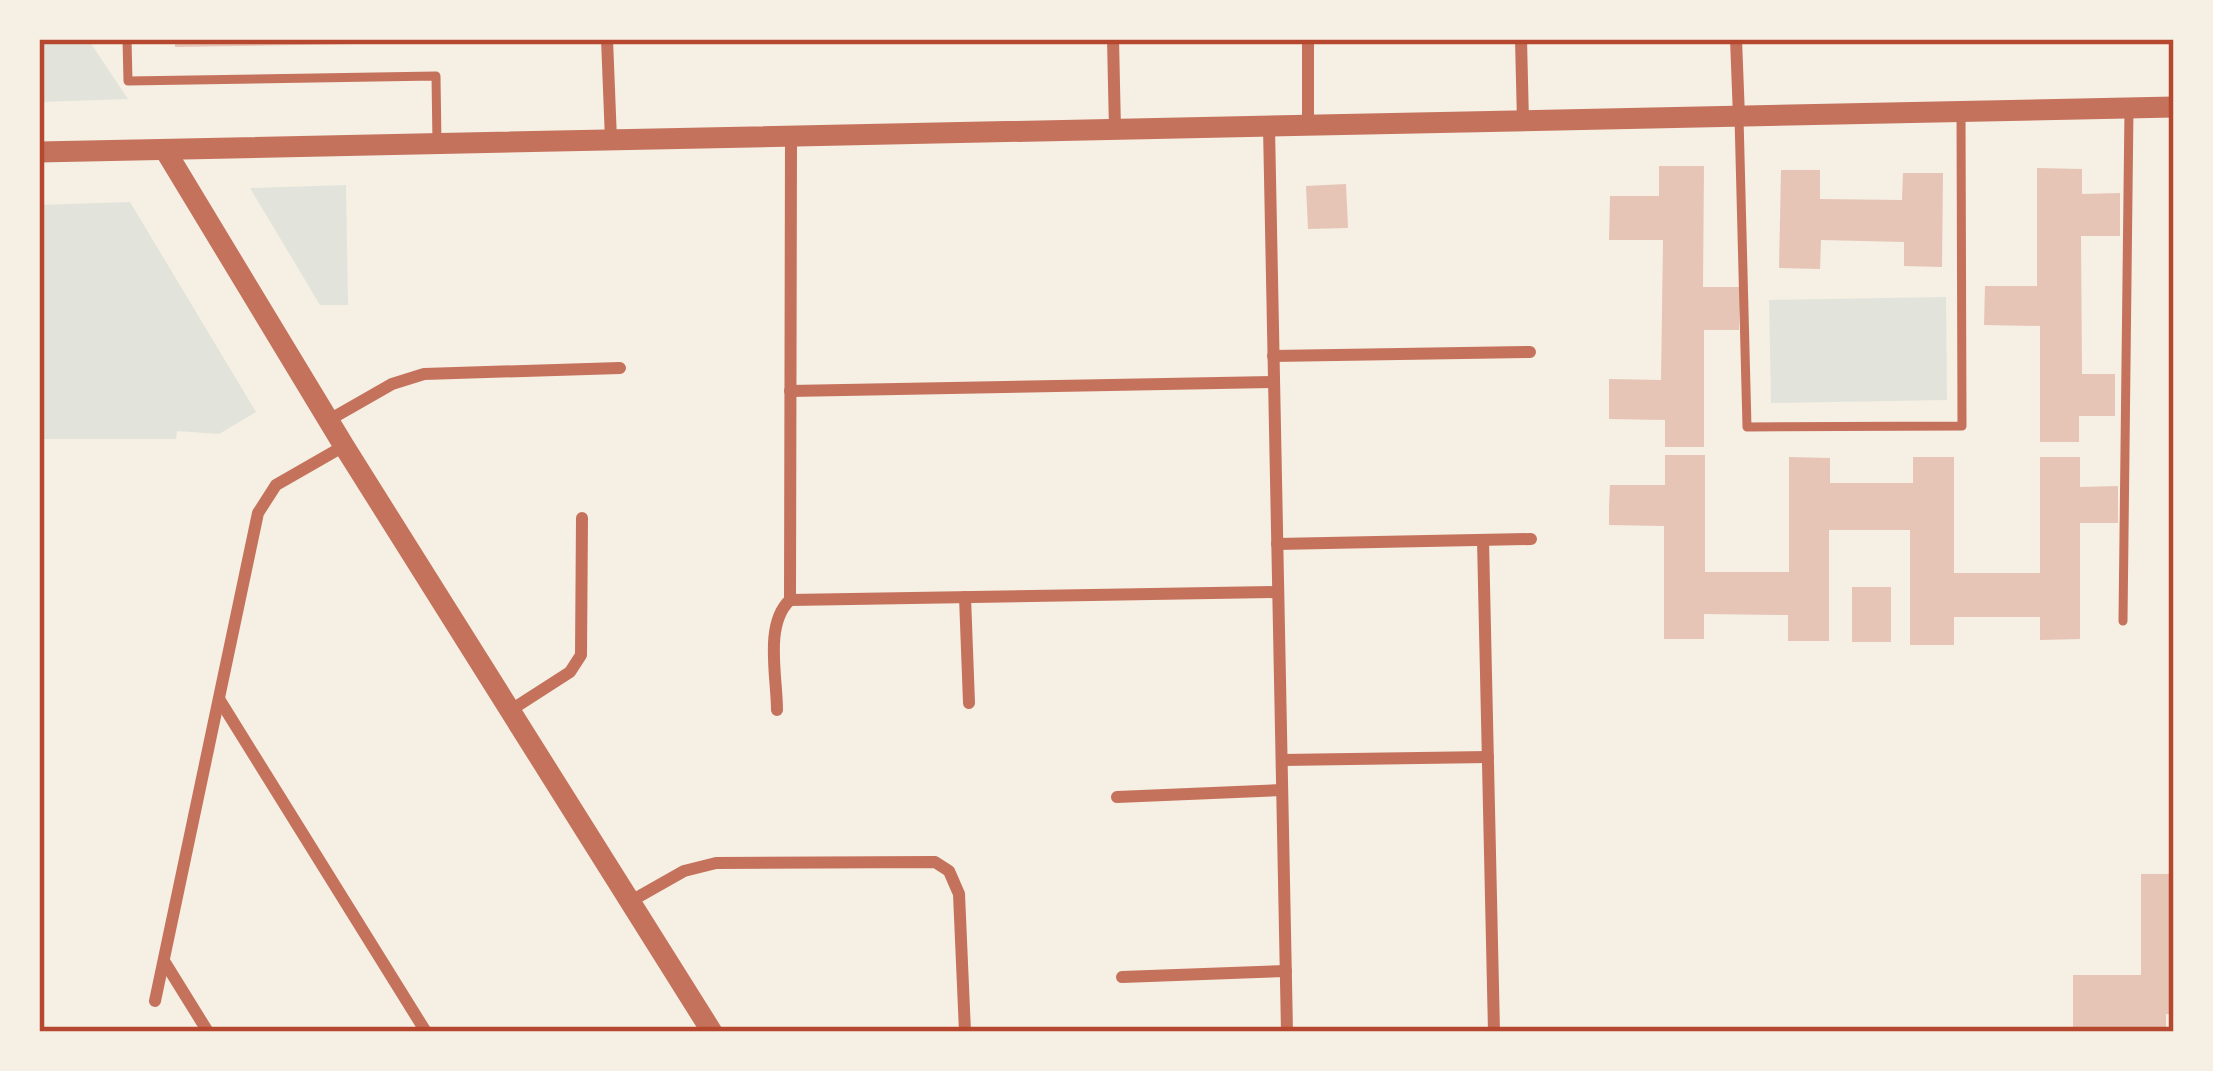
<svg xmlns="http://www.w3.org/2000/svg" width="2213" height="1071" viewBox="0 0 2213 1071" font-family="'Asap Condensed',sans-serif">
  <rect width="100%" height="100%" fill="#f6efe4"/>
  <!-- green -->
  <g fill="#e2e4dc">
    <path d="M 39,39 L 88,39 L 128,99 L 39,102 Z"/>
    <path d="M 346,185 L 348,305 L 320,305 L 250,188 Z"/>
    <path d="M 130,202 L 256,412 L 219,434 L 177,431 L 176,439 L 39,439 L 39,205 Z"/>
    <path d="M 1946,297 L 1947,400 L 1771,403 L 1769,300 Z"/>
  </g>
  <!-- building -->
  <g fill="#e6c5b7">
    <path d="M 175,39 L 411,39 L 411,43 L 175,47 Z"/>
    <path d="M 1659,166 L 1704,166 L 1703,287 L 1740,287 L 1739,330 L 1704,330 L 1704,447 L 1665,447 L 1665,420 L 1609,419 L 1609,379 L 1661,380 L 1663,240 L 1609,240 L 1610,196 L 1659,196 Z"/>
    <path d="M 2037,168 L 2082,169 L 2082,194 L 2120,193 L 2120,236 L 2081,236 L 2082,374 L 2115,374 L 2115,416 L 2079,416 L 2079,442 L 2040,442 L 2040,326 L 1984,325 L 1985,286 L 2037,286 Z"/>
    <path d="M 1781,170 L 1820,170 L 1820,199 L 1902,200 L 1903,173 L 1943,173 L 1942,267 L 1904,266 L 1904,242 L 1821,240 L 1820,269 L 1779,268 Z"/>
    <path d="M 1346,184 L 1348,228 L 1308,229 L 1306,186 Z"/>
    <path d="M 1665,455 L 1705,455 L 1705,572 L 1789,572 L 1789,457 L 1830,458 L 1830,483 L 1913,483 L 1913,457 L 1954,457 L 1954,573 L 2040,573 L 2040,457 L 2080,457 L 2080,487 L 2118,486 L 2118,523 L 2080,523 L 2080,639 L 2040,640 L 2040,617 L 1954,617 L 1954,645 L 1910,645 L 1910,530 L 1829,530 L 1829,641 L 1788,641 L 1788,615 L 1704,614 L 1704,639 L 1664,639 L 1664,526 L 1609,525 L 1609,505 L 1610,485 L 1665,485 Z"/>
    <rect x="1852" y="587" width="39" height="55"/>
    <path d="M 2141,874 L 2174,874 L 2174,1014 L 2166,1014 L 2166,1032 L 2073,1032 L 2073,975 L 2141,975 Z"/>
  </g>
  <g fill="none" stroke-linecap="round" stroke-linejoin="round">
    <!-- service -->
    <g stroke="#c5725c" stroke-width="9">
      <path d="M 127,39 L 128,81 L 436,76 L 437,144"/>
      <path d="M 1739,117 L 1747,427 L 1962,426 L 1961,112"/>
      <path d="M 2123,621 L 2129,108"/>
    </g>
    <!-- minor -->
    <g stroke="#c5725c" stroke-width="12">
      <path d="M 607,39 L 611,140"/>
      <path d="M 1113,39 L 1115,130"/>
      <path d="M 1308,39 L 1308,126"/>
      <path d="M 1521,39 L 1523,122"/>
      <path d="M 1736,39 L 1739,117"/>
      <path d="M 1269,127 L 1287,1032"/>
      <path d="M 1273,356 L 1530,352"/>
      <path d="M 790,391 L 1274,382"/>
      <path d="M 329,420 L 392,384 L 424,374 L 620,368"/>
      <path d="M 1483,540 L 1494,1032"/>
      <path d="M 1277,544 L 1531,539"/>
      <path d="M 965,597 L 969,703"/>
      <path d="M 790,600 L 1278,592"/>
      <path d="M 219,699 L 426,1032"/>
      <path d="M 511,710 L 570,672 L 581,655 L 582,518"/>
      <path d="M 777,710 C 777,677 764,624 790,600 L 791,137"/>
      <path d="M 1282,760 L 1488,757"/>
      <path d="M 1117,797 L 1282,790"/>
      <path d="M 631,901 L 684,871 L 716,863 L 935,862 L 949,871 L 959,894 L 965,1032"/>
      <path d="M 164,961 L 208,1032"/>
      <path d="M 1122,977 L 1286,971"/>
      <path d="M 155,1001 L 258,513 L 276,485 L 344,446"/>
    </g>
    <!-- tertiary -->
    <g stroke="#c5725c" stroke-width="21">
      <path d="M 165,150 L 344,446 L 712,1032"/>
      <path d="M 39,152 L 2174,107"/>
    </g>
  </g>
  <!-- border -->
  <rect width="2213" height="1071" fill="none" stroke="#f6efe4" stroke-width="84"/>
  <rect x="42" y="42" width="2129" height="987" fill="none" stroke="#b5482f" stroke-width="4.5"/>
</svg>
